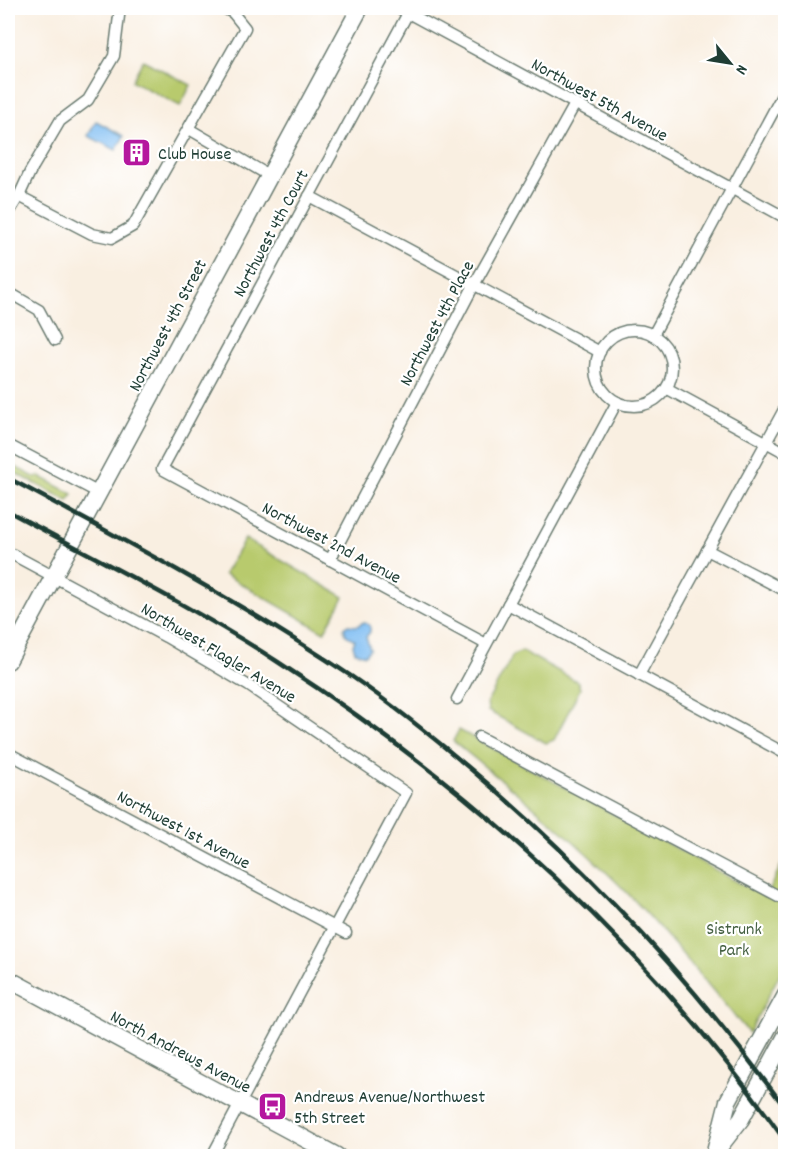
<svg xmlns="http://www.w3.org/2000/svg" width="793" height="1164" viewBox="0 0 793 1164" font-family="Dekko,sans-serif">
  <rect width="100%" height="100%" fill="#fff"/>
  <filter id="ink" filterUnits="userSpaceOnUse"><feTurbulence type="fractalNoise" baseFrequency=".0167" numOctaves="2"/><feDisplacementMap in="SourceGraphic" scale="12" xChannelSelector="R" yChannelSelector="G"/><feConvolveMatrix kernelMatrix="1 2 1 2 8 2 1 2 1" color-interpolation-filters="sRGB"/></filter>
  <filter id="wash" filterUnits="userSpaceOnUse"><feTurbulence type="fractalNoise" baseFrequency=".008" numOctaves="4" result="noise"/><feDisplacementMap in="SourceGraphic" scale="24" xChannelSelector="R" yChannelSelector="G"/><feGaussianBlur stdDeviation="1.35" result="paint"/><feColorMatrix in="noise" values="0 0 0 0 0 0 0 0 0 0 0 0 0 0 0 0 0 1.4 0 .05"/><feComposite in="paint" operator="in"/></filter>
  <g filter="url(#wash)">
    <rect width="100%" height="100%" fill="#f9efe1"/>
    <!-- green -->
    <g fill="#b8ca6d" stroke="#6c8450" stroke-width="1.5">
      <path d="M 143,60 L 191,85 L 180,106 L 132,81 Z"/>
      <path d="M 8,463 L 34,477 L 39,476 L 73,494 L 68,501 L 8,469 Z"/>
      <path d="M 245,539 L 344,597 L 324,632 L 224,574 Z"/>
      <path d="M 522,651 L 578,682 L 580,689 L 554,740 L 546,743 L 488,711 L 487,703 L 513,655 Z"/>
      <path d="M 459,730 L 765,897 L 785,858 L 785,964 L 749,1033 C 702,979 658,921 606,872 C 558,825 505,783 453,741 Z"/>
    </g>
    <!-- water -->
    <g fill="#80bef3" stroke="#507e94" stroke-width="1.5">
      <path d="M 96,121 L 124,136 L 116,150 L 88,136 Z"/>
      <path d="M 364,622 L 370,626 L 370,632 L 366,637 L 370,649 L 365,655 L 355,652 L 353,645 L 355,640 L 346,635 L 344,628 L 348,625 L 357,626 Z"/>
    </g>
  </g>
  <g filter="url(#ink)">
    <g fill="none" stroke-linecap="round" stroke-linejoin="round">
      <defs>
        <g id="street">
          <path d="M 120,8 L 114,56 L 88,100 L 60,121 L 30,172 L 19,196 L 92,234 L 112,238 L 133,226 L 245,28 L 233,13 L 224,8"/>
          <path d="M 399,8 L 786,218"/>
          <path d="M 408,13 L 162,469 L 486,644"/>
          <path d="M 189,129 L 270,176"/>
          <path d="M 309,196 L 600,352"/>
          <path d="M 8,214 L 19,196"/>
          <path d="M 8,292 L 39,310 L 55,340"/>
          <circle cx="634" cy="368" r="38"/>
          <path d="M 653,335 L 786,88"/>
          <path d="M 668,389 L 786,453"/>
          <path d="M 8,445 L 99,493"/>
          <path d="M 707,550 L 786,591"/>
          <path d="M 8,552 L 166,637 L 249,686 L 406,793 L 212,1156"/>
          <path d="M 330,560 L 474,285 L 575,104"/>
          <path d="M 508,604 L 786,754"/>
          <path d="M 639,675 L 786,406"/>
          <path d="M 457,699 L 617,402"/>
          <path d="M 479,737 L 786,900"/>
          <path d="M 8,753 L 346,933"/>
        </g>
        <g id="secondary">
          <path d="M 8,661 L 360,8"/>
          <path d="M 8,979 L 337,1156"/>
          <path d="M 720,1146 L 741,1119 L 786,1036"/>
          <path d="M 715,1152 L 728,1101 L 786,995"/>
        </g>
      </defs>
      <!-- street casing -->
      <use href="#street" stroke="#6b7b71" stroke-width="13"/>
      <!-- secondary casing -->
      <use href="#secondary" stroke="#6b7b71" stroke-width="19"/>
      <!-- street -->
      <use href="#street" stroke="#fff" stroke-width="10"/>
      <!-- secondary -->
      <use href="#secondary" stroke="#fff" stroke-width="16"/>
      <!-- rail -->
      <g stroke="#1f3d34" stroke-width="4.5">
        <path d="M 8,478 C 124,540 241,602 351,676 C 402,711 449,750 495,790 C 604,885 700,992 786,1109"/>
        <path d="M 8,511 C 98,560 192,606 278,662 C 475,789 651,950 786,1142"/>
      </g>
    </g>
  </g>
  <!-- icons -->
  <defs>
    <symbol id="building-square" viewBox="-11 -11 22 22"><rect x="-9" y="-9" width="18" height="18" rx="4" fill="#b5179e" stroke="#fff"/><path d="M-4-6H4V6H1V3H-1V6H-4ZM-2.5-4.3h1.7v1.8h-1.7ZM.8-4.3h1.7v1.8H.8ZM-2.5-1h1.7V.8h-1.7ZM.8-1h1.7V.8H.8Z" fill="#fff"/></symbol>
    <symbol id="bus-square" viewBox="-11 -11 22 22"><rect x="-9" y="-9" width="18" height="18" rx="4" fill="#b5179e" stroke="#fff"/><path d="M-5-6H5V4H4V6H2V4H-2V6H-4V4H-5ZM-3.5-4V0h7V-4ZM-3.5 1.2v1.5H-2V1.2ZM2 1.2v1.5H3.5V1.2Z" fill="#fff"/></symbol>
  </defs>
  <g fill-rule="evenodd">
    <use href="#building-square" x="120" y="136" width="33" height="33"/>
    <use href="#bus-square" x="256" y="1090" width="33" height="33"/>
  </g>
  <g text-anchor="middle" stroke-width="4.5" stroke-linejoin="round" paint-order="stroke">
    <!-- street labels -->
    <g font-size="18" fill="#1f3d34" stroke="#fff">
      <text transform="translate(600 99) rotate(29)" y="6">Northwest 5th Avenue</text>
      <text transform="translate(270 233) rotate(-62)" y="6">Northwest 4th Court</text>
      <text transform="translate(436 323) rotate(-62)" y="6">Northwest 4th Place</text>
      <text transform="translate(167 325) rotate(-62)" y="6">Northwest 4th Street</text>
      <text transform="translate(332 542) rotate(28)" y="6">Northwest 2nd Avenue</text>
      <text transform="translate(219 652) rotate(31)" y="6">Northwest Flagler Avenue</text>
      <text transform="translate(184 829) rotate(28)" y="6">Northwest 1st Avenue</text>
      <text transform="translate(181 1051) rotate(28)" y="6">North Andrews Avenue</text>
    </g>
    <!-- poi labels -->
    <g font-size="18" fill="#1f3d34" stroke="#fff" text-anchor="start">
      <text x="158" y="159">Club House</text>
      <text x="294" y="1102">Andrews Avenue/Northwest<tspan x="294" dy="21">5th Street</tspan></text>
    </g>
    <!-- park labels -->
    <g font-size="18" fill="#456042" stroke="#fff">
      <text x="734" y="934">Sistrunk<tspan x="734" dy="21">Park</tspan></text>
    </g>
  </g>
  <!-- margin -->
  <rect width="793" height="1164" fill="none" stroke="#fff" stroke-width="30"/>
  <!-- north arrow -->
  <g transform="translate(730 63) rotate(120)" stroke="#ffffff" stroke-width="4.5" paint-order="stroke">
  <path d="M0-4.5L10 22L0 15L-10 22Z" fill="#1f3d34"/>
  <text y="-9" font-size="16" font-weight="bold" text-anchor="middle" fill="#1f3d34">N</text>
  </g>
</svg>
